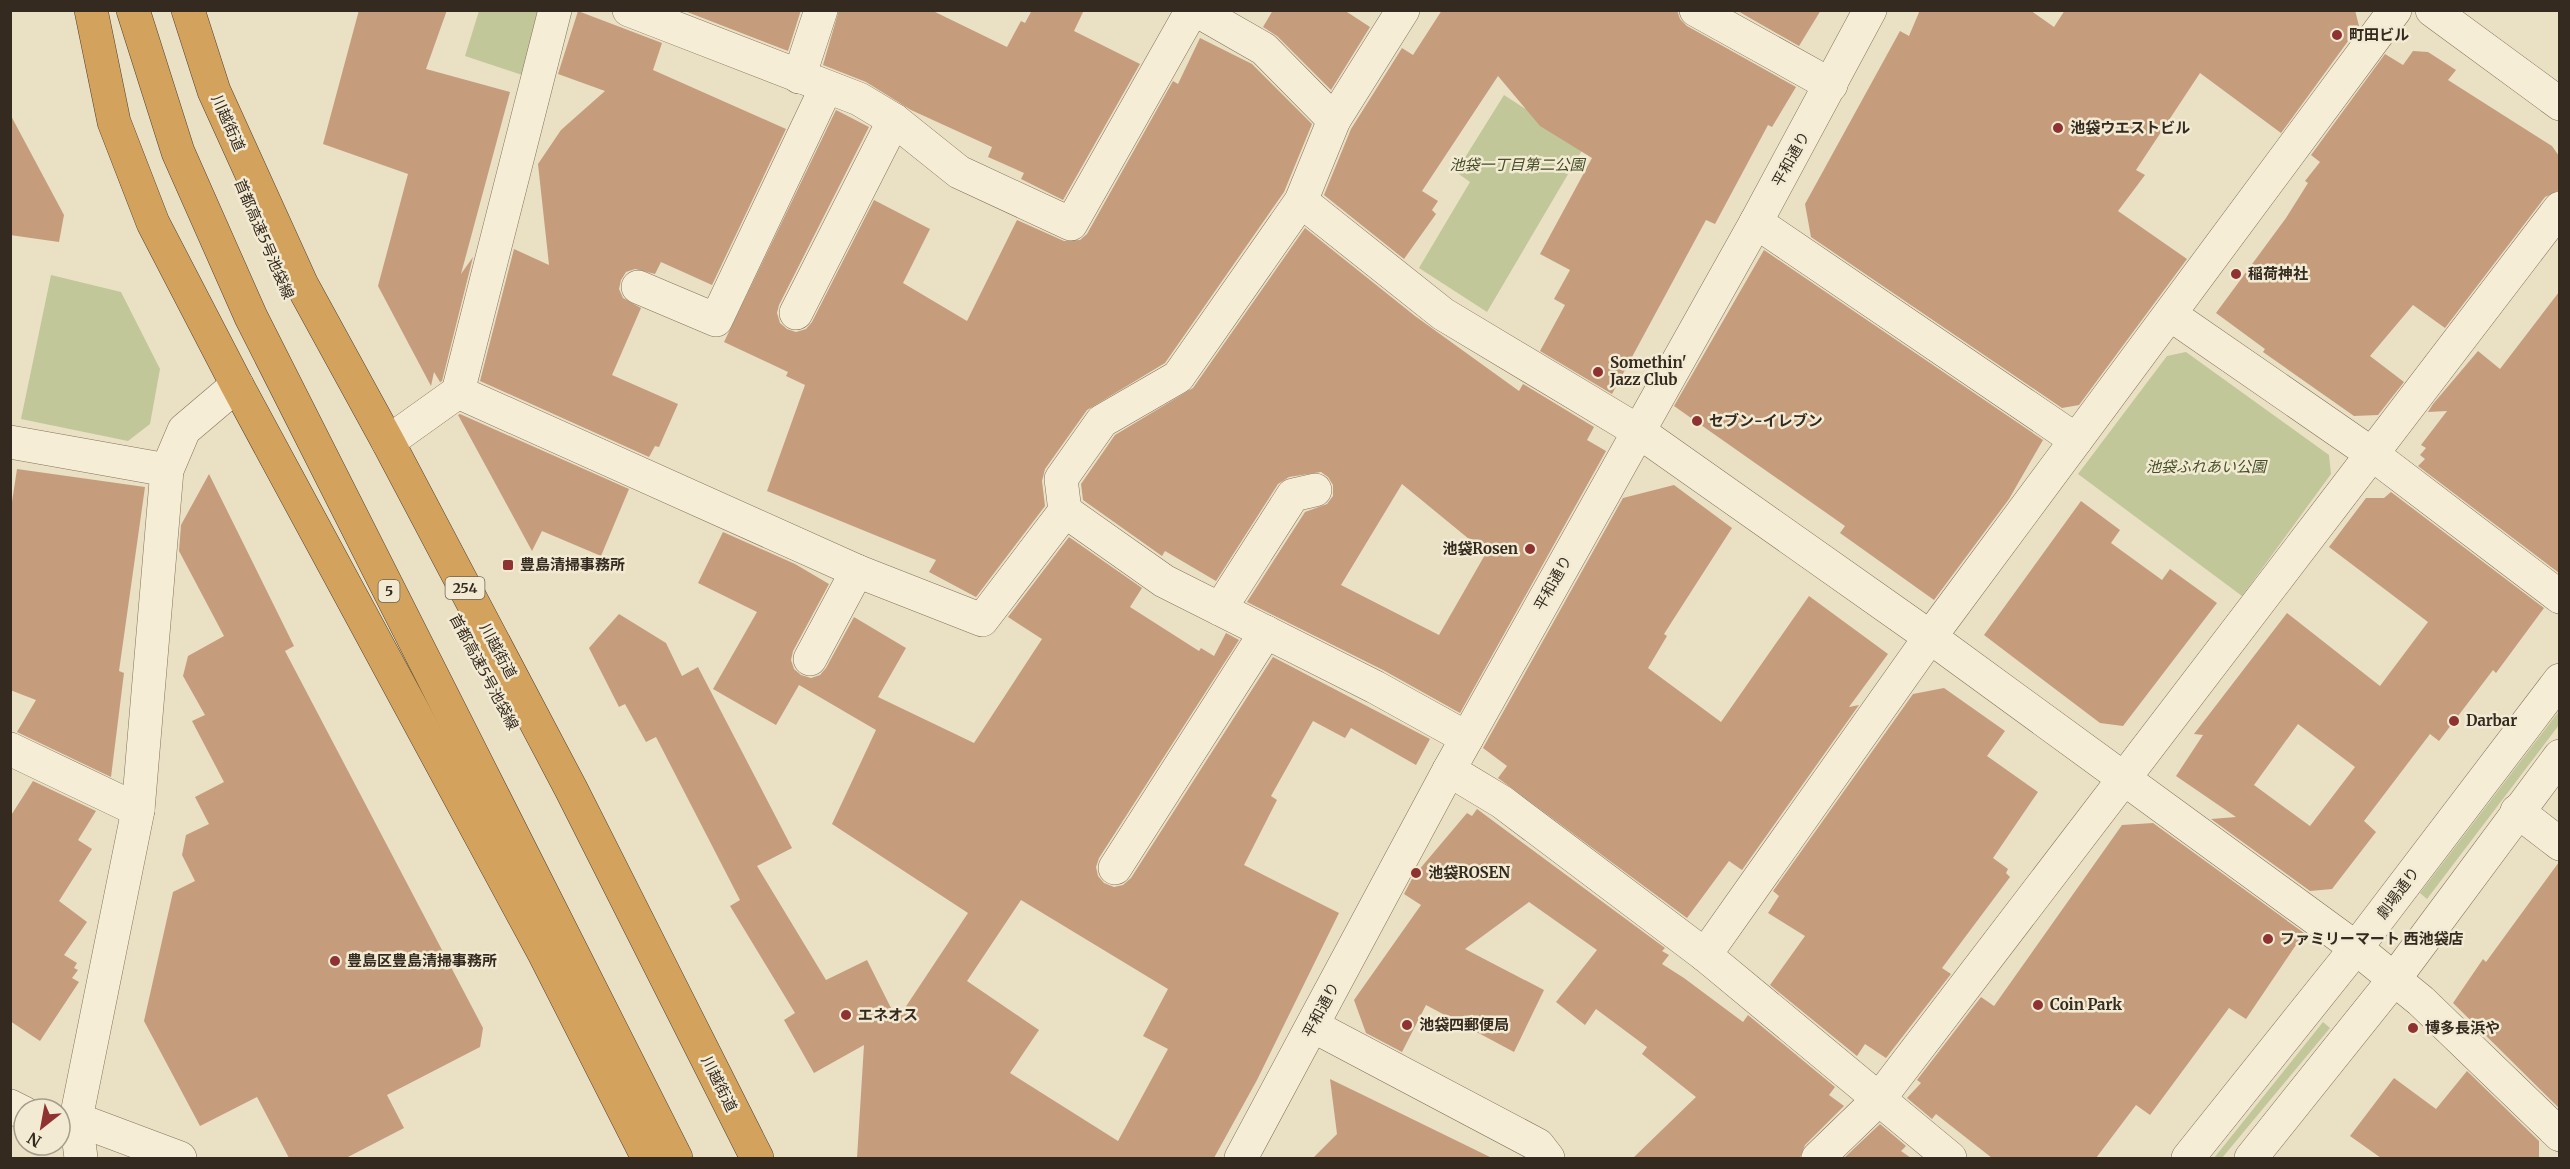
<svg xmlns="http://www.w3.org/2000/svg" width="2570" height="1169" viewBox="0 0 2570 1169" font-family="Merriweather,'Noto Sans JP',serif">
  <rect width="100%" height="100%" fill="#eae0c4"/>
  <!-- green -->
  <g fill="#c1c799">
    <path d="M 479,11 L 540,11 L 525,76 L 465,56 Z"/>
    <path d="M 1504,95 L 1584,147 L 1487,312 L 1419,268 L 1470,182 L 1456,172 Z"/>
    <path d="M 51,275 L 121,292 L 160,369 L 150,424 L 128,441 L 21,419 Z"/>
    <path d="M 2186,352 L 2329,455 L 2331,474 L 2242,596 L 2078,474 L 2167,356 Z"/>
    <path d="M 2559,711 L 2559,725 L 2427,899 L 2420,893 Z"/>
    <path d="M 2323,1022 L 2330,1028 L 2222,1158 L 2214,1158 Z"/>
  </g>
  <!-- building -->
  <g fill="#c59d7d" fill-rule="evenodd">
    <path d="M 359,10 L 447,10 L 426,69 L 510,92 L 461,274 L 473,257 L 442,381 L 440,382 L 434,372 L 431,386 L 378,286 L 408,174 L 323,144 Z"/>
    <path d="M 682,10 L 801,10 L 788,51 Z"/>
    <path d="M 839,10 L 931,10 L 1007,47 L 1021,21 L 1025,23 L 1032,10 L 1084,10 L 1074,31 L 1140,64 L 1063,200 L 1021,179 L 1024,173 L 988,157 L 992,147 L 911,110 L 866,82 L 823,65 Z"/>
    <path d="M 1273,10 L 1344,10 L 1370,27 L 1331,90 L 1277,36 L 1263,27 Z"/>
    <path d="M 1442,10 L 1677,10 L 1680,19 L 1687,26 L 1796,87 L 1772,127 L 1768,125 L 1715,224 L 1706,220 L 1612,394 L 1540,351 L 1565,305 L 1554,299 L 1570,270 L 1540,254 L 1592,158 L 1540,126 L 1498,76 L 1422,191 L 1438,201 L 1432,210 L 1436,214 L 1404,259 L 1324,195 L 1351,129 L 1402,48 L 1413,55 Z"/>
    <path d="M 1736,10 L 1821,10 L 1799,46 Z"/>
    <path d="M 1920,10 L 2030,10 L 2054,27 L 2065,10 L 2355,10 L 2359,26 L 2281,133 L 2200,73 L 2136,170 L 2145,175 L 2118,211 L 2187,259 L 2079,405 L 2062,408 L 1811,237 L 1805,204 L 1900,31 L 1909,36 Z"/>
    <path d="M 578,11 L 662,43 L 653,70 L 786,129 L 712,285 L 661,262 L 655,274 L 635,269 L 626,272 L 621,280 L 619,289 L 623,298 L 641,308 L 612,375 L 678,404 L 659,447 L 655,446 L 649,457 L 480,381 L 514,249 L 549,265 L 538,164 L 561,130 L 605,91 L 558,74 Z"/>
    <path d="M 1200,38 L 1252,64 L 1312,124 L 1284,192 L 1165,363 L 1087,410 L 1045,469 L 1042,481 L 1045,506 L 976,597 L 929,572 L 936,560 L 767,491 L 805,385 L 786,376 L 788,372 L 724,342 L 836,110 L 869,127 L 779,305 L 777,313 L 780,323 L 787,329 L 796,332 L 806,329 L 812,322 L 874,200 L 930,229 L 903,283 L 967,321 L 1017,220 L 1064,241 L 1080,240 L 1087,234 L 1173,81 L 1178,84 Z"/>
    <path d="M 2413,51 L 2428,52 L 2456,70 L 2448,80 L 2552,146 L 2559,156 L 2559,190 L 2545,197 L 2445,328 L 2413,305 L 2370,356 L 2404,382 L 2378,415 L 2354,416 L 2263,352 L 2265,349 L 2216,313 L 2286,218 L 2308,183 L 2305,181 L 2320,162 L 2311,155 L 2385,54 L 2403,65 Z"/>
    <path d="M 10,114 L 64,215 L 59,242 L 10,235 Z"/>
    <path d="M 1305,228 L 1415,316 L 1519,391 L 1523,384 L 1594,427 L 1587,440 L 1606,451 L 1460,713 L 1383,670 L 1247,602 L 1305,512 L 1327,504 L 1333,496 L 1333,485 L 1328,477 L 1321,472 L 1289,477 L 1278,484 L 1216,581 L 1165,551 L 1162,556 L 1083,500 L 1081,484 L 1115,435 L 1193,388 ZM 1402,484 L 1486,553 L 1439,635 L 1341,585 Z"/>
    <path d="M 1764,250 L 2043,440 L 2009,499 L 1934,600 L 1840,533 L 1845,526 L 1674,406 Z"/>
    <path d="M 2559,292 L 2559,573 L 2418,466 L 2425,459 L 2420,455 L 2426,448 L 2421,445 L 2447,411 L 2428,412 L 2433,404 L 2478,351 L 2500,369 Z"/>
    <path d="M 460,414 L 629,489 L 601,556 L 542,531 L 532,551 L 458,415 Z"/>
    <path d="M 17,469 L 145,487 L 119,671 L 124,673 L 111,777 L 17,732 L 36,700 L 10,690 L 10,515 Z"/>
    <path d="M 209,474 L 294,646 L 285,651 L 483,1028 L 480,1047 L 387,1095 L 404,1128 L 346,1158 L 289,1158 L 257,1097 L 200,1126 L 144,1021 L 173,892 L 195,881 L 182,855 L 186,835 L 209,824 L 195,797 L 224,782 L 192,721 L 205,715 L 183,676 L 188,656 L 224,636 L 179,551 L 181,525 Z"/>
    <path d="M 1674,485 L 1732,528 L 1664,634 L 1667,636 L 1648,668 L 1721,722 L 1809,596 L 1888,654 L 1849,707 L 1859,705 L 1742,870 L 1729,861 L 1687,918 L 1498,778 L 1507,766 L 1483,748 L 1623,498 Z"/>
    <path d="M 2391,492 L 2544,608 L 2496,673 L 2493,670 L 2439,741 L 2430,734 L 2364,821 L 2376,832 L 2332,889 L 2310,891 L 2211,819 L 2236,817 L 2176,776 L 2203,735 L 2194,734 L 2287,613 L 2380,686 L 2428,622 L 2329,547 L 2366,498 L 2384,498 ZM 2298,724 L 2355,767 L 2310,826 L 2254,785 Z"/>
    <path d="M 2081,501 L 2120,530 L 2111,543 L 2162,580 L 2170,569 L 2217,603 L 2123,726 L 2100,723 L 1984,635 Z"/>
    <path d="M 723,532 L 795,564 L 829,584 L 793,651 L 791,660 L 794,669 L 801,675 L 811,678 L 820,675 L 826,668 L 854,617 L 906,648 L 878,697 L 974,743 L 1042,639 L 1008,617 L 1069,537 L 1142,588 L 1130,607 L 1199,651 L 1201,648 L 1214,656 L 1226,633 L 1239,640 L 1099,858 L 1096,867 L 1098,876 L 1104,883 L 1114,887 L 1123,885 L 1131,878 L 1273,657 L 1430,739 L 1416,765 L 1351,728 L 1345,738 L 1313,721 L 1271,796 L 1277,800 L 1244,865 L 1339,913 L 1257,1080 L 1214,1158 L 857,1158 L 864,1045 L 814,1073 L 784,1020 L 795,1013 L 730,906 L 740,900 L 656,737 L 646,742 L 625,704 L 619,707 L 589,648 L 619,614 L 666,643 L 682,676 L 698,667 L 792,848 L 757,866 L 826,980 L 867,960 L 897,1020 L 968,913 L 832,824 L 876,730 L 799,685 L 776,725 L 713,689 L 757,612 L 698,583 ZM 1021,900 L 1168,989 L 1143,1036 L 1168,1049 L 1118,1141 L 1010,1073 L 1039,1030 L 967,981 Z"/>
    <path d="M 1944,688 L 2005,731 L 1987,756 L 2038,792 L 1993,858 L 2008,869 L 2006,873 L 2010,877 L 1942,968 L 1951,974 L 1886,1058 L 1865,1044 L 1857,1056 L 1770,985 L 1805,936 L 1768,913 L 1779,896 L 1773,891 L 1913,694 Z"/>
    <path d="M 33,781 L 96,811 L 78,840 L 92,849 L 59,901 L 87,922 L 64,955 L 77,963 L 74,968 L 78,970 L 72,978 L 79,982 L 40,1041 L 10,1021 L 10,817 Z"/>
    <path d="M 1477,809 L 1665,948 L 1662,951 L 1669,955 L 1662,964 L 1684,978 L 1743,1022 L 1748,1015 L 1835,1087 L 1829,1095 L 1844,1106 L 1805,1145 L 1800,1158 L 1633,1158 L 1696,1097 L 1642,1054 L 1647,1047 L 1596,1009 L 1585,1025 L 1556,1002 L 1597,950 L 1529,902 L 1465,949 L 1544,990 L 1514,1052 L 1426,1005 L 1402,1052 L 1366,1033 L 1354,1000 L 1421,905 L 1404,894 L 1413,877 L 1467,813 L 1472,816 Z"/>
    <path d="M 2153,823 L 2304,933 L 2246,1019 L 2229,1008 L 2150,1115 L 2136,1105 L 2096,1158 L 1992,1158 L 1936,1114 L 1932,1119 L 1907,1098 L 1921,1083 L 1917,1080 L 1981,997 L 1994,1006 L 2122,825 Z"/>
    <path d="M 2559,862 L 2559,1108 L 2453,1003 L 2483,959 L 2486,962 Z"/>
    <path d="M 2467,1071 L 2539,1141 L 2539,1158 L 2381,1158 L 2350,1136 L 2394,1078 L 2436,1109 Z"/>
    <path d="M 1330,1079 L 1361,1094 L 1492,1158 L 1313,1158 L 1337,1134 Z"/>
    <path d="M 1880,1124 L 1906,1146 L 1901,1151 L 1911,1158 L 1844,1158 Z"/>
  </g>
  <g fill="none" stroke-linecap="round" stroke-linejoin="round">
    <defs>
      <g id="minor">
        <path d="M 629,10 L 859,99 L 894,120 L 959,172 L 1071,224 L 1192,10"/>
        <path d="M 1196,10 L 1264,49 L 1334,120"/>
        <path d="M 1696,10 L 1831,85"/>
        <path d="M 2432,10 L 2560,104"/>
        <path d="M 799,77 L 821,10"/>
        <path d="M 1301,201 L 1443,314 L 1638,431 L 1930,637 L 2356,948 L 2421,1001 L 2560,1135"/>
        <path d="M 1756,222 L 2076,440"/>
        <path d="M 638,287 L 716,320 L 826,88"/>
        <path d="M 796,313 L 894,120"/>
        <path d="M 2171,315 L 2372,454 L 2560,597"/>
        <path d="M 458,392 L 857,571 L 982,620 L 1065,511 L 1061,479 L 1102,421 L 1178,377 L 1301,201 L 1334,120 L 1403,10"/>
        <path d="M 10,442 L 167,470"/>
        <path d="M 388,442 L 458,392 L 555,10"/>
        <path d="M 1065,511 L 1164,581 L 1375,687 L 1467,738"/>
        <path d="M 1220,609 L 1293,495 L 1315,490"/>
        <path d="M 810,659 L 857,571"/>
        <path d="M 10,749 L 138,810"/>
        <path d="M 1449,770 L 1502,802 L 1705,955 L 1950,1158"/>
        <path d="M 2517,811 L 2560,844"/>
        <path d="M 1115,868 L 1266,632"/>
        <path d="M 1705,955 L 1930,637 L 2395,10"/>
        <path d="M 1313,1026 L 1538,1145 L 1548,1158"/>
        <path d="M 10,1106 L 24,1113"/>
        <path d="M 76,1119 L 180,1158"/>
        <path d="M 81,1158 L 76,1119 L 138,810 L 167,470 L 184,430 L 237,385"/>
        <path d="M 1241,1158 L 1449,770 L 1756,222 L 1870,10"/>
        <path d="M 1818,1158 L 1879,1099 L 2560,208"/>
        <path d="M 2188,1158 L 2356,948 L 2560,680"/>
        <path d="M 2251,1158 L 2395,978 L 2560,756"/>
      </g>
      <g id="highway">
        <path d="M 91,10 L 114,122 L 153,223 L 237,385 L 545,955 L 648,1158"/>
        <path d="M 133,10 L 178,152 L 251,317 L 676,1158"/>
        <path d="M 188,10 L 214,91 L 302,285 L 388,442 L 571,789 L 757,1158"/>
      </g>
    </defs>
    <!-- minor casing -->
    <use href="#minor" stroke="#83725c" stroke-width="34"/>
    <!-- highway casing -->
    <use href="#highway" stroke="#524130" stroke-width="34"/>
    <!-- minor -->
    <use href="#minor" stroke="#f6edd7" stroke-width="33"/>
    <!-- highway -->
    <use href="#highway" stroke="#d3a25c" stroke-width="33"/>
  </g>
  <!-- markers -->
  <g fill="#8e3331" stroke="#f2ead3" stroke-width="2">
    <circle cx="2337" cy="35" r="6"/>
    <circle cx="2058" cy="128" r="6"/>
    <circle cx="2236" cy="274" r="6"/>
    <circle cx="1598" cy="372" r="6"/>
    <circle cx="1697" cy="421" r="6"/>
    <circle cx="1530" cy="549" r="6"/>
    <rect x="502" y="559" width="12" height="12" rx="3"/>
    <circle cx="2454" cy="721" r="6"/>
    <circle cx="1416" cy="873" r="6"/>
    <circle cx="2268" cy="939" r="6"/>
    <circle cx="335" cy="961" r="6"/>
    <circle cx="2038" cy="1005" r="6"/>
    <circle cx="846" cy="1015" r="6"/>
    <circle cx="1407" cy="1025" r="6"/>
    <circle cx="2413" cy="1028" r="6"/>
  </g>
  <g text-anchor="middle" stroke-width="5" stroke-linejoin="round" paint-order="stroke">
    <!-- shield labels -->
    <g fill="#f2ead3" stroke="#6e6455" stroke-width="1.5">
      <rect x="445.5" y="577" width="39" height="22" rx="4.5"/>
      <rect x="378.5" y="580" width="21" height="22" rx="4.5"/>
    </g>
    <g font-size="14" font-weight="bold" fill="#352a1f">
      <text x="465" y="593">254</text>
      <text x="389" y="596">5</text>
    </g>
    <!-- poi labels -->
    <g font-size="15" font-weight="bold" fill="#352a1f" stroke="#f2ead3" text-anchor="start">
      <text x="2349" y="40">町田ビル</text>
      <text x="2070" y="133">池袋ウエストビル</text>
      <text x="2248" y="279">稲荷神社</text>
      <text x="1610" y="368">Somethin'<tspan x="1610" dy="17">Jazz Club</tspan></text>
      <text x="1709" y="426">セブン-イレブン</text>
      <text x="1518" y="554" text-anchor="end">池袋Rosen</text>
      <text x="520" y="570">豊島清掃事務所</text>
      <text x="2466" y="726">Darbar</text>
      <text x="1428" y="878">池袋ROSEN</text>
      <text x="2280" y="944">ファミリーマート 西池袋店</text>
      <text x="347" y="966">豊島区豊島清掃事務所</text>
      <text x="2050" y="1010">Coin Park</text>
      <text x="858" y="1020">エネオス</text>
      <text x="1419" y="1030">池袋四郵便局</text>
      <text x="2425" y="1033">博多長浜や</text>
    </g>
    <!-- street labels -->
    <g font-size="15" fill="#352a1f" stroke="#f2ead3">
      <text transform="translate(228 123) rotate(66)" y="5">川越街道</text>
      <text transform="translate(1791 159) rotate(-61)" y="5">平和通り</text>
      <text transform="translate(264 239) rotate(67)" y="5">首都高速5号池袋線</text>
      <text transform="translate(1553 583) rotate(-61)" y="5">平和通り</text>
      <text transform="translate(498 651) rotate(62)" y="5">川越街道</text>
      <text transform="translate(484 672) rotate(62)" y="5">首都高速5号池袋線</text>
      <text transform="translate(2398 893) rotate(-53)" y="5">劇場通り</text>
      <text transform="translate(1321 1010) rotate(-62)" y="5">平和通り</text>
      <text transform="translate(719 1084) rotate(63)" y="5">川越街道</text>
    </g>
    <!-- park labels -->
    <g font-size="15" font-style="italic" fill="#444f27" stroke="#f2ead3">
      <text x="1517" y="170">池袋一丁目第二公園</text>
      <text x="2206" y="472">池袋ふれあい公園</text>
    </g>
  </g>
  <!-- border -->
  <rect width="2570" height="1169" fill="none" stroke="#352a1f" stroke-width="24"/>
  <!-- north arrow -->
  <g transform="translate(42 1127) rotate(211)"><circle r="28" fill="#f2ead3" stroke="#a69d8b" stroke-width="1.5"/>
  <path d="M0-4.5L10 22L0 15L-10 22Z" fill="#8e3331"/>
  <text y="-9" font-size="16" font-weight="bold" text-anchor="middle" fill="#352a1f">N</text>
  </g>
</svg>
